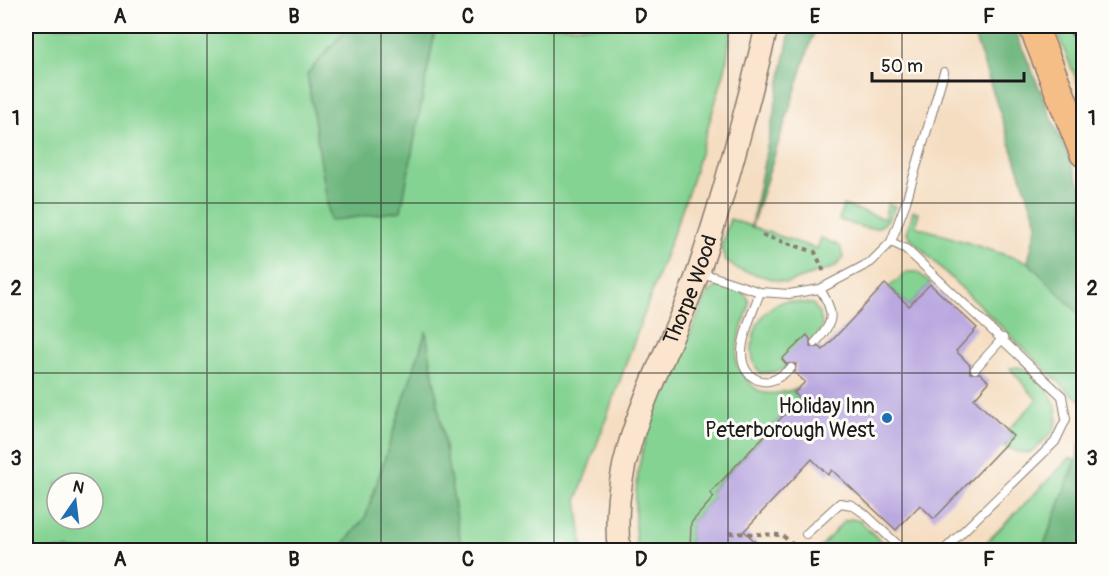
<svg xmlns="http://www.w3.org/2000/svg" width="1109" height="576" viewBox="0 0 1109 576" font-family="Pangolin,sans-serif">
  <rect width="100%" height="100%" fill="#fdfcf7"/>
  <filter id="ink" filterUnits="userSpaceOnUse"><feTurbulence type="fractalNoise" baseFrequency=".0167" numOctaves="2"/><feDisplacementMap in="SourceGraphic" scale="12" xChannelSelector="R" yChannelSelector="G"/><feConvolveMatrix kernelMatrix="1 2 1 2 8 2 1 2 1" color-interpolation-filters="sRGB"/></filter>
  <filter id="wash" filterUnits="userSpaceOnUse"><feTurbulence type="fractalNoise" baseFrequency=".008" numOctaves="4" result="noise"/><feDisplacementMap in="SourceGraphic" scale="24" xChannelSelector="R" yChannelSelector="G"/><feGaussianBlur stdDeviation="1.35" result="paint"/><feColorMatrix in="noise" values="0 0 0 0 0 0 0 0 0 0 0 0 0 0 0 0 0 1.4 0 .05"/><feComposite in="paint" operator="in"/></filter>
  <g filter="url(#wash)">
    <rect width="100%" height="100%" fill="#f5ddc1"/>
    <!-- green -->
    <g fill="#85d393" stroke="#507858" stroke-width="1.5" fill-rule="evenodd">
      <path d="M 26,26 L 732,26 L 725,70 L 690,187 L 577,499 L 583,550 L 26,550 ZM 57,483 L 93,483 L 93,519 L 57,519 Z"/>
      <path d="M 1054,26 L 1075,26 L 1083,42 L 1083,95 Z"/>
      <path d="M 888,204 L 895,206 C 882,239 866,228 839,220 L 843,205 L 884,219 Z"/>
      <path d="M 913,211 L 919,213 L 915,226 L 1028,262 L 1074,306 L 1083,318 L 1083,402 L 1069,392 L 912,240 L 907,233 Z"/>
      <path d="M 730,219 L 817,249 L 821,238 L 840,246 L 843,257 L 835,267 L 786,283 L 737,269 L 725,260 L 721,247 Z"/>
      <path d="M 907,272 L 917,272 L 931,283 L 909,306 L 889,287 Z"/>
      <path d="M 720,285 C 761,291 749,307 739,335 C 737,344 737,354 736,364 C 757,395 760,398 797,389 L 794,393 L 802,401 L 795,403 L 710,492 L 714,497 L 691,523 L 690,547 L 693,550 L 637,550 C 632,510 636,461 651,422 C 667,379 690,338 707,294 Z"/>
      <path d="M 785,301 L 813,304 C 818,311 822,317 822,326 C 820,339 795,363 784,369 C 775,372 769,373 760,373 C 745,356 753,320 772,307 C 775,304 781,303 785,301 Z"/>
      <path d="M 1018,367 C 1039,372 1062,403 1056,425 C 1054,432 1047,438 1041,443 C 1037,448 1033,453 1026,453 C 1019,454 1010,448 1004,446 L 1013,436 L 1007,431 L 1037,400 L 1010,368 Z"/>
      <path d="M 1070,458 L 1076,461 L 1042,550 L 979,550 Z"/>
      <path d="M 851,519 L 860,521 L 889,550 L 818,550 L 844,521 Z"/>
    </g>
    <!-- forest -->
    <g fill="#6cb57d" stroke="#44684c" stroke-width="1.5">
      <path d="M 349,26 L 436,26 L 401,211 L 330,221 L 307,74 Z"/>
      <path d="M 791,26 L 816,26 L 751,228 Z"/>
      <path d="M 971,26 L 1013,26 L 1083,192 L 1083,318 L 1028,262 L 1037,223 Z"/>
      <path d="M 426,331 L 462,550 L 339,550 L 366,516 Z"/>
      <path d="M 1083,431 L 1083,550 L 1042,550 L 1076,461 Z"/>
    </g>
    <g id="blocks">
      <!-- building -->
      <path fill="#baa8e0" d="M 885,284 L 909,306 L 930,284 L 977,328 L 956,351 L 970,365 L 970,373 L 980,373 L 989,382 L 974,399 L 1013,436 L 934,519 L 920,505 L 896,530 L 832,470 L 828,475 L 812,459 L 744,531 L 764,550 L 690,550 L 691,523 L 714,497 L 710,493 L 800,398 L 794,393 L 805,382 L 795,373 L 796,364 L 786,364 L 782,359 L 807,335 L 810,339 L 810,347 L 820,347 L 823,350 Z"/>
    </g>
  </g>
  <g filter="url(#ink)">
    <use href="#blocks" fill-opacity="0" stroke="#887c6e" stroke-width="1.5"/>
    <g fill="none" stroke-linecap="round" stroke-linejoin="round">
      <defs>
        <g id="lane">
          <path d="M 891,242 L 906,249 L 1062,396 L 1066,419 L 1055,442 L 944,550"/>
          <path d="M 699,272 L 760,292 L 789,294 L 820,289 L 871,262 L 891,242 L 906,202 L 944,72"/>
          <path d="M 760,292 C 752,316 725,366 758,380 C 771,385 781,376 791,368"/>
          <path d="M 815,343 C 835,322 835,313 820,289"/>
          <path d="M 975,369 L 1003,338"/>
          <path d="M 806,534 L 840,503 L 852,505 L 865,514 L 903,550"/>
        </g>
        <g id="secondary">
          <path id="s1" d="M 619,550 C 607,448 667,363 699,270 C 726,190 747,108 767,26"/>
        </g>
        <g id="highway">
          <path d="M 1033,26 L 1084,153"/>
          <path d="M 1083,26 L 1084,26"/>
        </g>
      </defs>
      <!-- lane casing -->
      <use href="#lane" stroke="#887c6e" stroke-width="10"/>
      <!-- secondary casing -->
      <use href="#secondary" stroke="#887c6e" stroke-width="25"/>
      <!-- highway casing -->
      <use href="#highway" stroke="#887c6e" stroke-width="31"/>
      <!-- path -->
      <g stroke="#887c6e" stroke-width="4" stroke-dasharray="4.5 4.5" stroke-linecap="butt">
        <path d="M 762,235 L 815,252 L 824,272"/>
        <path d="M 730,533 L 782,535 L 799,550"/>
      </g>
      <!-- lane -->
      <use href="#lane" stroke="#fff" stroke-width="8"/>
      <!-- secondary -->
      <use href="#secondary" stroke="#fbe5cf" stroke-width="22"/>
      <!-- highway -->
      <use href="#highway" stroke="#f6be87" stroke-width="28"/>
    </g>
  </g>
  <!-- grid -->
  <path fill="none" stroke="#1c1c1c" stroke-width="1.5" stroke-opacity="0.55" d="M 207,26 L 207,550M 381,26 L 381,550M 554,26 L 554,550M 728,26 L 728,550M 902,26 L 902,550M 26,203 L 1084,203M 26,373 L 1084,373"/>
  <!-- markers -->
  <circle fill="#1f6fb2" stroke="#fdfcf7" stroke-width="2" cx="887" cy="418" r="6"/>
  <g text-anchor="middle" stroke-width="6" stroke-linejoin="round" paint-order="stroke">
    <!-- street labels -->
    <g font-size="21" fill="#1c1c1c" stroke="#fdfcf7">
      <text dy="7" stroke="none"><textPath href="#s1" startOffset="273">Thorpe Wood</textPath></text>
    </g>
    <!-- poi labels -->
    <g font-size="21" fill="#1c1c1c" stroke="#fdfcf7" text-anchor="end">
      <text x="875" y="413">Holiday Inn<tspan x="875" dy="24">Peterborough West</tspan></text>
    </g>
  </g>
  <!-- margin -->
  <rect width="1109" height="576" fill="none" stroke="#fdfcf7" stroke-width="66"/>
  <!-- north arrow -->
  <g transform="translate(75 501) rotate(14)"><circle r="28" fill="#fdfcf7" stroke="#a3a29f" stroke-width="1.5"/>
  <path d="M0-4.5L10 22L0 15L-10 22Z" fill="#1f6fb2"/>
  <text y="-9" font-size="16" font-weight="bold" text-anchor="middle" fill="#1c1c1c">N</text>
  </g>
  <!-- scale -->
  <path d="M872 72v9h152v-9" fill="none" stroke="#1c1c1c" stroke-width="3"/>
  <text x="881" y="72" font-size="18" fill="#1c1c1c" stroke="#fdfcf7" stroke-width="4.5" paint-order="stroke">50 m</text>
  <rect x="33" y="33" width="1043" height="510" fill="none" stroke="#1c1c1c" stroke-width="2"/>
  <g font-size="20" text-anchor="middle" font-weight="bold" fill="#1c1c1c">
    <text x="120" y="23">A</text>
    <text x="294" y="23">B</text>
    <text x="468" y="23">C</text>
    <text x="641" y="23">D</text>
    <text x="815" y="23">E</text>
    <text x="989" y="23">F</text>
    <text x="16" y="125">1</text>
    <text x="1092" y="125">1</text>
    <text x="16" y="295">2</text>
    <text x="1092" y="295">2</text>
    <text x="16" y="465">3</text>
    <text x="1092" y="465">3</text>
    <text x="120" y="566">A</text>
    <text x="294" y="566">B</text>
    <text x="468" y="566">C</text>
    <text x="641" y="566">D</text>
    <text x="815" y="566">E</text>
    <text x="989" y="566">F</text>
  </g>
</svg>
